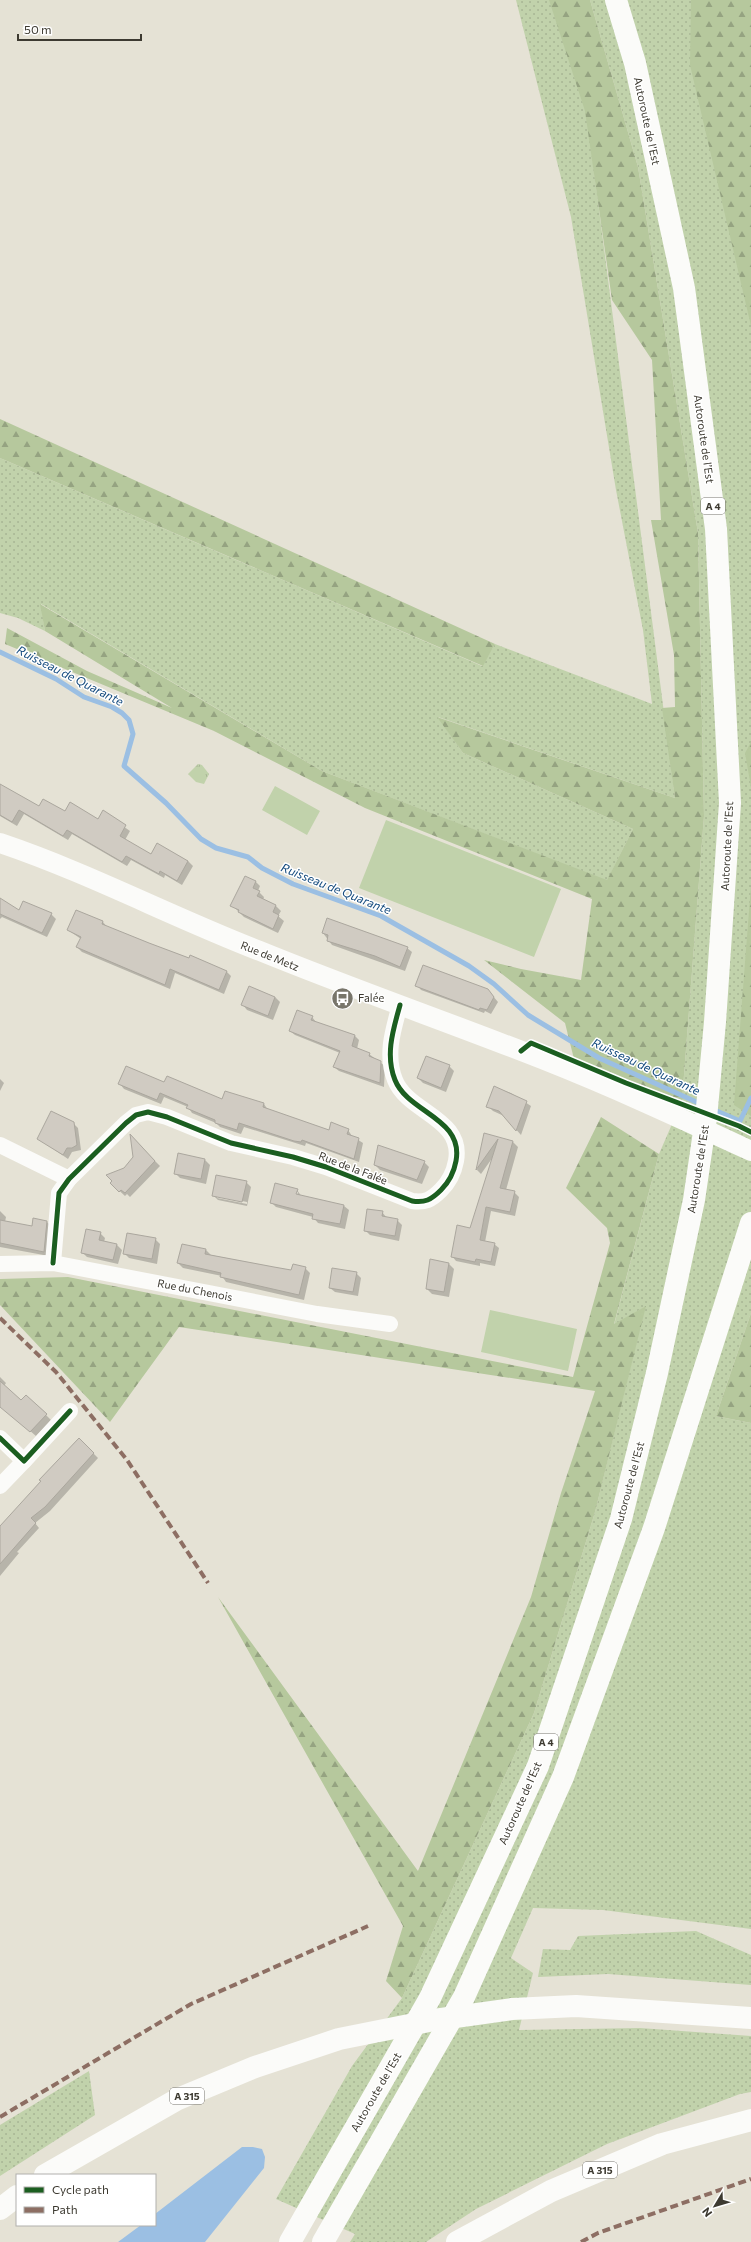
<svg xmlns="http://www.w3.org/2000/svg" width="751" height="2242" viewBox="0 0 751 2242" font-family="Commissioner,sans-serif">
  <defs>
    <pattern id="grass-dots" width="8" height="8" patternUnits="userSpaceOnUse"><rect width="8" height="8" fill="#c1d2ab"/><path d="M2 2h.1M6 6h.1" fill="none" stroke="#a7b594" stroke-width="1.8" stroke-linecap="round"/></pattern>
    <pattern id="forest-firs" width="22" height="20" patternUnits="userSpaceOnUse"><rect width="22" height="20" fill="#b6c89d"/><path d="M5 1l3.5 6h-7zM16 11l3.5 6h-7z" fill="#95a381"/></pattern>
    <pattern id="park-tufts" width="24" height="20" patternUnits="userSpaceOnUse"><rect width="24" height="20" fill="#c1d2ab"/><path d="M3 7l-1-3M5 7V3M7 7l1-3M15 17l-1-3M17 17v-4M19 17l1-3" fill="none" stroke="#a7b594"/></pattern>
  </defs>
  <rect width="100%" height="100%" fill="#e5e2d5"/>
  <!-- grass -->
  <g fill="url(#grass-dots)">
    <path d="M 516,0 L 572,0 L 675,798 L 438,717 L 463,753 L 633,829 L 607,881 L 322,771 L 41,604 L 45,631 L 18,618 L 0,613 L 0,458 L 482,666 L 495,644 L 652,704 L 643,630 L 616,490 L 571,217 Z"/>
    <path d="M 590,0 L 751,0 L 751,1313 L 716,1416 L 751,1423 L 751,1929 L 603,1910 L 533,1908 L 511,1958 L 533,1973 L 519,2030 L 640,2028 L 751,2036 L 751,2092 L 740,2094 L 607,2144 L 476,2209 L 426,2242 L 350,2242 L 355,2234 L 276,2199 L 352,2066 L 402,1998 L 534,1713 L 595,1512 L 645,1307 L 614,1325 L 659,1154 L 682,1101 L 704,816 L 698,533 L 638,167 Z"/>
    <path d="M 696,1931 L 751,1955 L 751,1985 L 608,1974 L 538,1977 L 543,1949 L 570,1950 L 578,1936 Z"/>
    <path d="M 89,2071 L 95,2115 L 0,2176 L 0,2125 Z"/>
  </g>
  <!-- forest -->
  <g fill="url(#forest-firs)">
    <path d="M 549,0 L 590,0 L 638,167 L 698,533 L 704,816 L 682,1101 L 574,1059 L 565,1023 L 484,960 L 521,969 L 581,980 L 592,899 L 365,808 L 214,731 L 5,644 L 7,628 L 87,671 L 172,708 L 45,631 L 40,604 L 322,771 L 607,880 L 633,829 L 463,753 L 437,717 L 675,798 L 662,708 L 675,707 L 674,655 L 651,520 L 661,520 L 652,360 L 612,300 L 585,111 Z"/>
    <path d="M 691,0 L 751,0 L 751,326 L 690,65 Z"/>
    <path d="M 0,419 L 495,644 L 483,666 L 0,458 Z"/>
    <path d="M 751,742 L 751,787 L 745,753 Z"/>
    <path d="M 751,885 L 751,1116 L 734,1105 Z"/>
    <path d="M 601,1117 L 659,1154 L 614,1324 L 646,1306 L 595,1512 L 534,1713 L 402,1998 L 386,1981 L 403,1926 L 218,1597 L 418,1871 L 531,1597 L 561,1493 L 595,1391 L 179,1327 L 110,1422 L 0,1305 L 0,1279 L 68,1277 L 573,1377 L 610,1243 L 607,1228 L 566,1188 Z"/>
    <path d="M 751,1313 L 751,1423 L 716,1416 Z"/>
  </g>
  <!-- park -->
  <path fill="url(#park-tufts)" d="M 198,764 L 202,765 L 209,774 L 204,784 L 196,782 L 188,774 Z"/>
  <!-- pitch -->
  <g fill="#c1d2ab">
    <path d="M 275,786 L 320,811 L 307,835 L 262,810 Z"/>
    <path d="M 386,820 L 561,889 L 534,957 L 359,888 Z"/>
    <path d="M 490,1310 L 577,1329 L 568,1371 L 481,1352 Z"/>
  </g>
  <!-- water -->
  <path fill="#9bbfe3" d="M 242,2147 L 253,2147 L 262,2149 L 265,2157 L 264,2168 L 205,2242 L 118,2242 L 141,2225 L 155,2225 L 155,2214 Z"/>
  <!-- shadow -->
  <g fill="#0003" fill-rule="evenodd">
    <path d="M 0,786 L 39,808 L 98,820 L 103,812 L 130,831 L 125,840 L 151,855 L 157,844 L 188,861 L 193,866 L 182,885 L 165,875 L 164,878 L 131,860 L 127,866 L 72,834 L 68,840 L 24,814 L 17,826 L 0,816 Z"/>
    <path d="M 255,881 L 260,886 L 258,891 L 264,897 L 263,900 L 276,906 L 281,911 L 278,916 L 284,921 L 278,933 L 244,917 L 232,905 Z"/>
    <path d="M 0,899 L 20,912 L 51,914 L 56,919 L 47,937 L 2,917 L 0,919 Z"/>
    <path d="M 77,911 L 103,922 L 107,927 L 149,944 L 226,971 L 231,976 L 224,994 L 175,973 L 170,989 L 82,952 L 77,947 L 81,939 L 68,930 Z"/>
    <path d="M 323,933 L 407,948 L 412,952 L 405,971 L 332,945 Z"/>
    <path d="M 417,985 L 492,995 L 498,1002 L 491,1014 L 485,1011 L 484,1013 L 421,990 Z"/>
    <path d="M 275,997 L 280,1002 L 273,1020 L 247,1010 L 243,1005 Z"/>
    <path d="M 312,1017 L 316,1022 L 355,1036 L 359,1040 L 357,1049 L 369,1054 L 385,1066 L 384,1087 L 339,1071 L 334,1067 L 340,1053 L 295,1035 L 290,1031 Z"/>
    <path d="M 449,1066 L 454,1071 L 446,1092 L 423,1083 L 418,1078 Z"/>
    <path d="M 0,1079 L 4,1083 L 0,1091 Z"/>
    <path d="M 165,1083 L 223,1100 L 264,1104 L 268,1110 L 329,1132 L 348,1130 L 352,1136 L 363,1143 L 359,1162 L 306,1143 L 305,1146 L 244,1127 L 241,1134 L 220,1127 L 216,1123 L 192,1113 L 188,1107 L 164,1097 L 161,1104 L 124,1089 L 120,1084 Z"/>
    <path d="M 495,1087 L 511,1093 L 531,1106 L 521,1135 L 504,1116 L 493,1111 L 488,1106 Z"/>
    <path d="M 73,1123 L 78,1128 L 81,1150 L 72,1152 L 68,1159 L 39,1139 Z"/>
    <path d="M 485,1135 L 513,1142 L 518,1147 L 506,1190 L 514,1192 L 519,1197 L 515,1216 L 491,1211 L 485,1242 L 494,1244 L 499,1248 L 495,1266 L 480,1263 L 480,1266 L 456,1261 L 452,1256 L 471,1229 L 493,1157 L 481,1174 L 477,1170 Z"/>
    <path d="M 131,1137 L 160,1166 L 130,1197 L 127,1194 L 125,1196 L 111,1183 L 134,1158 Z"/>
    <path d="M 179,1154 L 205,1160 L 210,1165 L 206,1184 L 180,1178 L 175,1173 Z"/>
    <path d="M 424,1162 L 429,1167 L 422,1184 L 380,1170 L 375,1165 Z"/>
    <path d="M 246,1182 L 251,1187 L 247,1206 L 218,1200 L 213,1195 ZM 217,1196 L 247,1202 L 247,1204 L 217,1198 Z"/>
    <path d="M 297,1190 L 302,1197 L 344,1206 L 349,1210 L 345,1229 L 318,1223 L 313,1217 L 276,1207 L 271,1202 ZM 296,1192 L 298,1192 L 296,1199 L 294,1199 Z"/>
    <path d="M 0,1211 L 6,1217 L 5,1222 L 33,1227 L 47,1222 L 52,1227 L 49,1256 L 0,1247 Z"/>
    <path d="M 382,1212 L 387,1218 L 397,1220 L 402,1225 L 399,1241 L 370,1235 L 365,1230 Z"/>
    <path d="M 100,1233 L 105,1238 L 104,1242 L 117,1245 L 122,1250 L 118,1264 L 87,1257 L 82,1252 Z"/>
    <path d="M 155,1239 L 160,1244 L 157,1264 L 129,1258 L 124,1253 Z"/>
    <path d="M 182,1245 L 206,1250 L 211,1255 L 292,1271 L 305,1268 L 310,1273 L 304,1300 L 226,1282 L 222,1276 L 183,1268 L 178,1263 Z"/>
    <path d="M 431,1261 L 449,1264 L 454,1269 L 449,1297 L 432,1294 L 427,1289 Z"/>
    <path d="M 356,1273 L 361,1278 L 358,1296 L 335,1292 L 330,1288 Z"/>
    <path d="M 0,1377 L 6,1383 L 4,1386 L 21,1401 L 46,1415 L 51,1420 L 36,1436 L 0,1405 Z"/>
    <path d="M 79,1439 L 98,1458 L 50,1511 L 35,1523 L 39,1528 L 17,1552 L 19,1553 L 0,1576 L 0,1530 Z"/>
  </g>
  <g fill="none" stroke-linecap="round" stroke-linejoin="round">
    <!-- stream -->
    <g stroke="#9bbfe3" stroke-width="5">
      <path d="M 0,652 L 56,679 L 84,697 L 112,707 L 122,713 L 129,720 L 133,734 L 124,766 L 166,803 L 201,839 L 216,848 L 248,857 L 262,868 L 293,884 L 381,916 L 469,966 L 494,984 L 528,1015 L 599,1058 L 703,1105"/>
      <path d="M 712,1109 L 740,1121 L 751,1098"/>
    </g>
  </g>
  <!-- building -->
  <g fill="#d0cbc2" stroke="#aba79e">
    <path d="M 0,784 L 39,806 L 43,799 L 65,811 L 70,802 L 98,819 L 103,810 L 126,825 L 120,836 L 151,854 L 157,843 L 188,861 L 177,881 L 160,871 L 159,874 L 126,856 L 122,862 L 67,830 L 63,836 L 19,810 L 12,822 L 0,815 Z"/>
    <path d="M 245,876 L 256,881 L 253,888 L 260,891 L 257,896 L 276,905 L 273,912 L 279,915 L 273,929 L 238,912 L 239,910 L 230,906 Z"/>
    <path d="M 0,898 L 19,910 L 23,901 L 52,913 L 42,933 L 0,914 Z"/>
    <path d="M 76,910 L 103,921 L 102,924 L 149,943 L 189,958 L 190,955 L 227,971 L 219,990 L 170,969 L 165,985 L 76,947 L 81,937 L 67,930 Z"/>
    <path d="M 327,918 L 408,947 L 400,967 L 375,956 L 327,941 L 328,935 L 322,933 Z"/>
    <path d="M 423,965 L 488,989 L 494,997 L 487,1010 L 480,1008 L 479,1010 L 415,986 Z"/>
    <path d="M 249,986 L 275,997 L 268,1016 L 241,1005 Z"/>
    <path d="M 297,1010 L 313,1016 L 311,1020 L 355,1035 L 352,1046 L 370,1053 L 369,1056 L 381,1061 L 380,1083 L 333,1067 L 340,1051 L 289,1031 Z"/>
    <path d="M 426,1056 L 450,1065 L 441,1088 L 417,1078 Z"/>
    <path d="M 126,1066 L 164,1082 L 167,1076 L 222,1099 L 225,1091 L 264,1103 L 263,1107 L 329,1130 L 331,1122 L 341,1126 L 349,1129 L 347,1134 L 359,1138 L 354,1159 L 302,1140 L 301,1142 L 294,1141 L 239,1123 L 237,1130 L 215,1123 L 215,1120 L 186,1108 L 188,1105 L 160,1093 L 157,1100 L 118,1084 Z"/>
    <path d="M 494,1086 L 527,1101 L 516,1131 L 499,1111 L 486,1107 Z"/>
    <path d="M 51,1111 L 74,1122 L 77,1145 L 72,1148 L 67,1148 L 63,1155 L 37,1139 Z"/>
    <path d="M 484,1133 L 513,1141 L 500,1188 L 515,1191 L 510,1212 L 486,1207 L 480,1240 L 495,1243 L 491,1262 L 476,1259 L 475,1262 L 451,1257 L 457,1225 L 470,1228 L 498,1139 L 476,1170 Z"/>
    <path d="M 130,1134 L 155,1161 L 125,1193 L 121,1190 L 119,1192 L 110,1183 L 112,1181 L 106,1175 L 124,1168 L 133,1157 Z"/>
    <path d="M 378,1145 L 425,1161 L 417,1180 L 374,1165 Z"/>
    <path d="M 178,1153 L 205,1159 L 201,1179 L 174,1174 Z"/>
    <path d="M 216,1175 L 247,1181 L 242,1202 L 212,1196 Z"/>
    <path d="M 275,1183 L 298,1189 L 296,1194 L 344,1205 L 340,1224 L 312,1219 L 313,1214 L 270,1203 Z"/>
    <path d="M 367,1209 L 383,1211 L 382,1216 L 398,1219 L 395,1236 L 364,1231 Z"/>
    <path d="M 33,1218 L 47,1221 L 44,1252 L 0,1243 L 0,1220 L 32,1226 Z"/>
    <path d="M 86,1229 L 101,1232 L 99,1240 L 117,1244 L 113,1260 L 81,1253 Z"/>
    <path d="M 127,1233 L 156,1238 L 152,1259 L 123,1254 Z"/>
    <path d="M 182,1244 L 206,1249 L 205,1254 L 274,1267 L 291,1270 L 293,1264 L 306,1267 L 299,1295 L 220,1277 L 221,1273 L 177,1263 Z"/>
    <path d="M 430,1259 L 449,1263 L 444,1292 L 426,1289 Z"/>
    <path d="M 332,1268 L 357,1272 L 353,1292 L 329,1288 Z"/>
    <path d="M 0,1381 L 21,1400 L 26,1395 L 47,1414 L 30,1432 L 0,1407 Z"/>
    <path d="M 79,1438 L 94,1453 L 45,1507 L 31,1518 L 36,1523 L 0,1564 L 0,1526 L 41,1481 L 39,1480 Z"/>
  </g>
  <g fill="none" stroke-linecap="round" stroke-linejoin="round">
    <!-- minor -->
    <g stroke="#fbfbf9" stroke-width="16">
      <path d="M 0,1145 L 69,1179"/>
      <path d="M 53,1263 L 59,1193 L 69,1179 L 126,1123 L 136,1115 L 148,1112 L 167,1117 L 231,1143 L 293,1157 L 326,1167 L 412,1201 C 425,1203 431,1200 441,1190 C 449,1182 454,1172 456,1161 C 464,1118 408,1113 395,1080 C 385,1055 393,1030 400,1005"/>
      <path d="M 0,1264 L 53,1263 L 317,1314 L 390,1324"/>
      <path d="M 0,1438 L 24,1461 L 70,1411"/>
      <path d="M 0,1486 L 24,1461"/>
    </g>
    <!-- major -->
    <path stroke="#fbfbf9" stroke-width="20" d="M 0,843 C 89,873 172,917 260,951 C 353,989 448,1022 542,1059 C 613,1087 682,1119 751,1151"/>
    <!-- highway -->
    <g stroke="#fbfbf9" stroke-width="22">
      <path d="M 45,2175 L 178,2099 L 255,2067 L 339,2039 L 434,2020 L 512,2009 L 576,2006 L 751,2018"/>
      <path d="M 0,2209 L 17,2196"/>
      <path d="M 290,2242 L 430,1998 L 538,1766 L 621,1519 L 657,1373 L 694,1200 L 706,1118 L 715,1022 L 730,803 L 716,529 L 684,288 L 635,63 L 616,0"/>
      <path d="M 323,2242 L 464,1997 L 563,1777 L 654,1528 L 751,1223"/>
      <path d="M 457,2242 L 551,2191 L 662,2144 L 751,2120"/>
    </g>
    <!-- quiet -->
    <g stroke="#8d6e63" stroke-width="4" stroke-dasharray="8 4" stroke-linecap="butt">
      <path d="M 0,1318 L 56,1372 L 127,1460 L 208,1583"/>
      <path d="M 0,2117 L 191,2004 L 368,1926"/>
      <path d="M 581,2242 L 598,2233 L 751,2179"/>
    </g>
    <defs>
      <g id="cycleway">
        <path d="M 521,1051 L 531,1043 L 626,1083 L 739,1126 L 751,1132"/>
        <path d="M 53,1263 L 59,1193 L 69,1179 L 126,1123 L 136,1115 L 148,1112 L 167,1117 L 231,1143 L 293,1157 L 326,1167 L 412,1201 C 425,1203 431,1200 441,1190 C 449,1182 454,1172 456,1161 C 464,1118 408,1113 395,1080 C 385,1055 393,1030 400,1005"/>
        <path d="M 0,1438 L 24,1461 L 70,1411"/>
      </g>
    </defs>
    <!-- cycleway casing -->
    <use href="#cycleway" stroke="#fff" stroke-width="8"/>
    <!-- cycleway -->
    <use href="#cycleway" stroke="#1b5e20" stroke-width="5"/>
  </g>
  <!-- icons -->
  <defs>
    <symbol id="bus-disc" viewBox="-11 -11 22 22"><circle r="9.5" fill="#78756a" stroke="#fff"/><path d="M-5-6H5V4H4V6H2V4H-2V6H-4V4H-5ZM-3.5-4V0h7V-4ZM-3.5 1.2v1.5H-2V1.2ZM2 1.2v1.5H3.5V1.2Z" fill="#fff"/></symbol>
  </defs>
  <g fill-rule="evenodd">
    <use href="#bus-disc" x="330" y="986" width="25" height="25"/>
  </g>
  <g text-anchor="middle" stroke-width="3" stroke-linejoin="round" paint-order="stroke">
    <!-- shield labels -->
    <g fill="#fff" stroke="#77756f" stroke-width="1">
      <rect x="701" y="498" width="24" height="16" rx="3"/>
      <rect x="534" y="1734" width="24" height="16" rx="3"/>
      <rect x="170" y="2088" width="34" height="16" rx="3"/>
      <rect x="583" y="2162" width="34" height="16" rx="3"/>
    </g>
    <g font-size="10" font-weight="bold" fill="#3d3a31">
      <text x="713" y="510">A 4</text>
      <text x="546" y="1746">A 4</text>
      <text x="187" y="2100">A 315</text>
      <text x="600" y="2174">A 315</text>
    </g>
    <!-- street labels -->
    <g font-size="11" fill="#3d3a31" stroke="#fff">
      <text transform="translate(647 121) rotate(78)" y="4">Autoroute de l’Est</text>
      <text transform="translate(704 439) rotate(82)" y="4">Autoroute de l’Est</text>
      <text transform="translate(727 846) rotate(-87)" y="4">Autoroute de l’Est</text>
      <text transform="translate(270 956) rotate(22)" y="4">Rue de Metz</text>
      <text transform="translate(353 1168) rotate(21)" y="4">Rue de la Falée</text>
      <text transform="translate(698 1169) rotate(-81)" y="4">Autoroute de l’Est</text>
      <text transform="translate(195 1290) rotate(11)" y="4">Rue du Chenois</text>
      <text transform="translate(629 1485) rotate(-75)" y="4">Autoroute de l’Est</text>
      <text transform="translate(520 1803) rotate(-66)" y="4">Autoroute de l’Est</text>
      <text transform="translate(376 2092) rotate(-60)" y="4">Autoroute de l’Est</text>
    </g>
    <!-- poi labels -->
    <g font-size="11" fill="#3d3a31" stroke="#fff" text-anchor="start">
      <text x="358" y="1002">Falée</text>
    </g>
    <!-- water labels -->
    <g font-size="12" font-style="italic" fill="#12497d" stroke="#fff">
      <text transform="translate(70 676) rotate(27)" y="4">Ruisseau de Quarante</text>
      <text transform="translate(336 889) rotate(22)" y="4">Ruisseau de Quarante</text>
      <text transform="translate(646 1067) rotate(25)" y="4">Ruisseau de Quarante</text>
    </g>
  </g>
  <!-- legend -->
  <rect x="16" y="2174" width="140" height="52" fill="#ffffff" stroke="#b1b0ad"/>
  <rect x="24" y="2187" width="20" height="6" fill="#1b5e20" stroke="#b1b0ad"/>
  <text x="52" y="2194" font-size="12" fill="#3d3a31">Cycle path</text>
  <rect x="24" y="2207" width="20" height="6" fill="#8d6e63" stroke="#b1b0ad"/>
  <text x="52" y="2214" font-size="12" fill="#3d3a31">Path</text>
  <!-- north arrow -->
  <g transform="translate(715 2206) rotate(232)" stroke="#ffffff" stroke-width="3" paint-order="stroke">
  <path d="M0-3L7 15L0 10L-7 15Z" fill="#3d3a31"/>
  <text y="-6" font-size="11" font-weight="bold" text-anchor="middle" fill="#3d3a31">N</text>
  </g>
  <!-- scale -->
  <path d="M18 34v6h123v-6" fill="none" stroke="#3d3a31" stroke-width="2"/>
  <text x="24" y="34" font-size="12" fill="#3d3a31" stroke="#ffffff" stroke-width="3" paint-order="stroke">50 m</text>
</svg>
